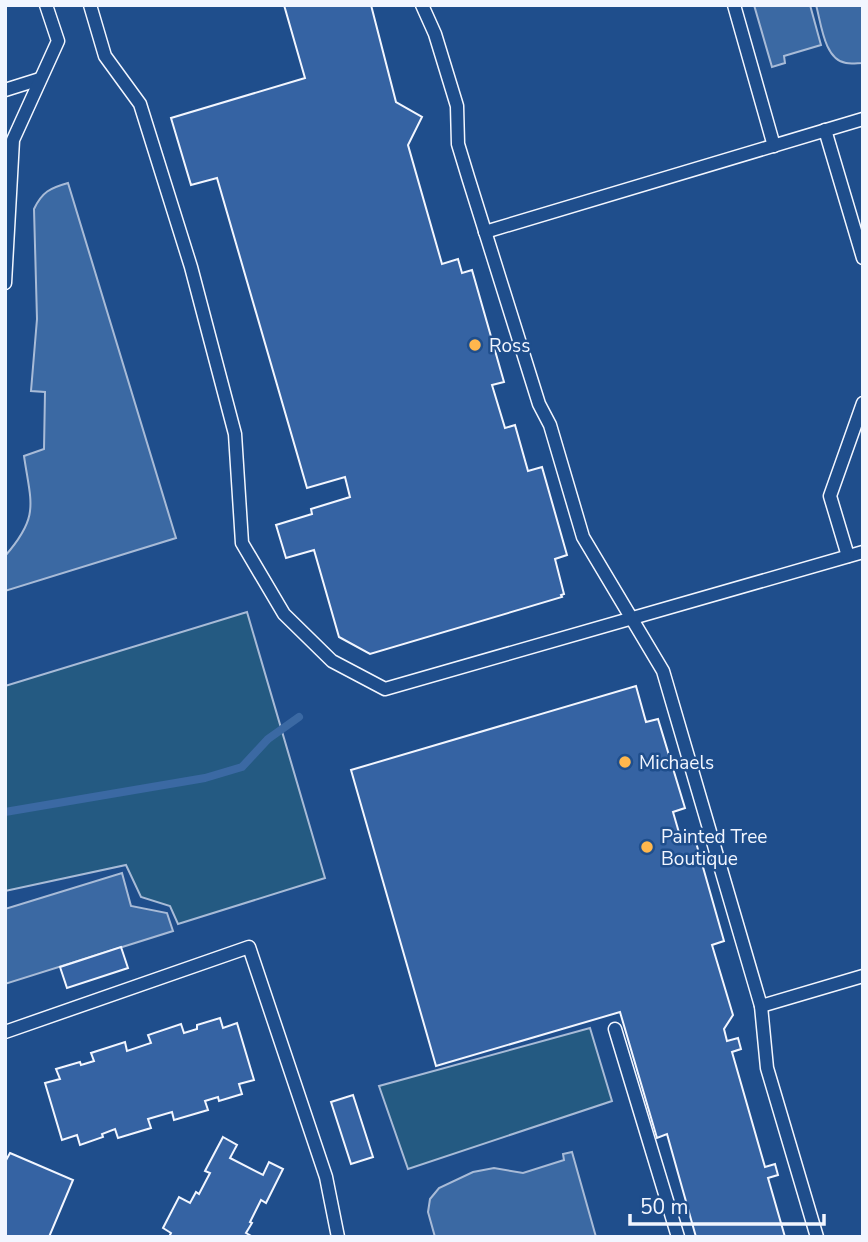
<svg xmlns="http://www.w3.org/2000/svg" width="868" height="1242" viewBox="0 0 868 1242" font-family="'Nunito Sans',sans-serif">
  <rect width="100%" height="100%" fill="#1f4e8c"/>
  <!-- green -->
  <g fill="#245a82" stroke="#a8bbd7" stroke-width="2">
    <path d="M 247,612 L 325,878 L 178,924 L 170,906 L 141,897 L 126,865 L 5,891 L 5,686 Z"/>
    <path d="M 590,1028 L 612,1101 L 408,1169 L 379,1086 Z"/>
  </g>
  <!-- water -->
  <g fill="#3b69a3" stroke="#a8bbd7" stroke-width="2">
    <path d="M 754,5 L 810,5 L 821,45 L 784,56 L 785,63 L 772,67 Z"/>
    <path d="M 816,5 L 863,5 L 863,63 C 858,63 851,64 846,63 C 824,60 821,22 816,5 Z"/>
    <path d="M 68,183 L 176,538 L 5,591 L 5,556 C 40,516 31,504 24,456 L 44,449 L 45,392 L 31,391 L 37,319 L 34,209 C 42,192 50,188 68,183 Z"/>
    <path d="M 122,873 L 131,906 L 167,913 L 173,931 L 5,984 L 5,909 Z"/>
    <path d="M 572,1152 L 596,1237 L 435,1237 L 428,1212 L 430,1199 L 439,1188 L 473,1172 L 494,1168 L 523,1173 L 564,1160 L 563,1154 Z"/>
  </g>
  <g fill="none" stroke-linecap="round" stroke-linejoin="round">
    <!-- stream -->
    <path stroke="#3b69a3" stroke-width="8" d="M 5,812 L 205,778 L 242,767 L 268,739 L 299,717"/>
  </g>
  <!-- building -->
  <g fill="#3563a3" stroke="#f2f6ff" stroke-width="2">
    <path d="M 284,5 L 371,5 L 396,102 L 422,117 L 408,145 L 442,264 L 458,259 L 462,273 L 472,270 L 504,382 L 492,385 L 505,428 L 515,425 L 528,471 L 542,467 L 567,555 L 555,559 L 564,594 L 561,595 L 562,597 L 370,654 L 339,637 L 314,550 L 286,558 L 276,525 L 312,514 L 311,509 L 350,497 L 345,477 L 307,488 L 217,178 L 191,185 L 171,118 L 305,78 Z"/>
    <path d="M 636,686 L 646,722 L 658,719 L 685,808 L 673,812 L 682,843 L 695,839 L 724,941 L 712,945 L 733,1015 L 724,1029 L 727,1041 L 738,1038 L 741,1049 L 732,1052 L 765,1167 L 775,1164 L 778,1175 L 768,1178 L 785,1237 L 696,1237 L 667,1134 L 657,1138 L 620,1012 L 436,1066 L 351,770 Z"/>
    <path d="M 121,947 L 128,968 L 67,988 L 60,967 Z"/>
    <path d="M 220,1018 L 223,1028 L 237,1023 L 254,1080 L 239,1084 L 242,1094 L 219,1101 L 218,1097 L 205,1101 L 208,1110 L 174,1120 L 172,1112 L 148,1119 L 151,1128 L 118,1138 L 115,1129 L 102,1134 L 103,1137 L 80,1145 L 77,1135 L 62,1140 L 45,1083 L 60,1079 L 56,1069 L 80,1062 L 81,1065 L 94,1061 L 91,1053 L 125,1042 L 127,1051 L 151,1043 L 148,1035 L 181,1024 L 184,1033 L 197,1029 L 197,1025 Z"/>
    <path d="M 353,1095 L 373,1157 L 351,1164 L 331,1102 Z"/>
    <path d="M 223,1137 L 237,1145 L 230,1158 L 263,1175 L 269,1162 L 283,1169 L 266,1203 L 261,1200 L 250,1222 L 252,1223 L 246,1233 L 253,1237 L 169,1237 L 171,1233 L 163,1228 L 179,1197 L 190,1203 L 196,1192 L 199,1194 L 210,1173 L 205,1171 Z"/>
    <path d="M 10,1153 L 73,1180 L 49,1237 L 5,1237 L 5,1162 Z"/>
  </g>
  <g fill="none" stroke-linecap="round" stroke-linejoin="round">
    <defs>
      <g id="lane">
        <path d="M 90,5 L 105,56 L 140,104 L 191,267 L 235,434 L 242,543 L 284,614 L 332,661 L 385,689 L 863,552"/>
        <path d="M 422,5 L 435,34 L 457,106 L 458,144 L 468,177 L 539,404 L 550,425 L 583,537 L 663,671 L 761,1006 L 767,1068 L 817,1237"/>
        <path d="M 734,5 L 774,146"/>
        <path d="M 5,90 L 40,79"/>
        <path d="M 825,130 L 863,258"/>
        <path d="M 485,232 L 863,119"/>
        <path d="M 5,283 L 13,140 L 58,41 L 46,5"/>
        <path d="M 848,556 L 830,496 L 863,403"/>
        <path d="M 761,1006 L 863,976"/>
        <path d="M 615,1029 L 678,1237"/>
        <path d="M 5,1032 L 249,947 L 326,1177 L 338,1237"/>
      </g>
    </defs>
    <!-- lane casing -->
    <use href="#lane" stroke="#f2f6ff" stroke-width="15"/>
    <!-- lane -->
    <use href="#lane" stroke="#1f4e8c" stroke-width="12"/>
  </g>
  <!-- markers -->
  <g fill="#ffb74d" stroke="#1f4e8c" stroke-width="2.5">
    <circle cx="475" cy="345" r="7"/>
    <circle cx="625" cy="762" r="7"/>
    <circle cx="647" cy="847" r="7"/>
  </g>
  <g text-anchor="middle" stroke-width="5" stroke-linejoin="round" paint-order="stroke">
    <!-- poi labels -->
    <g font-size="19" fill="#f2f6ff" stroke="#1f4e8c" text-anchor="start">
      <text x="489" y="352">Ross</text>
      <text x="639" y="769">Michaels</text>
      <text x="661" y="843">Painted Tree<tspan x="661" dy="22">Boutique</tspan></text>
    </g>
  </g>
  <!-- border -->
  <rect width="868" height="1242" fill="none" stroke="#f2f6ff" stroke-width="14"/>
  <!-- scale -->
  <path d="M630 1214v10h194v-10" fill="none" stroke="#f2f6ff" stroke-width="3.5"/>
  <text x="640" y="1214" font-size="21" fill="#f2f6ff" stroke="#1f4e8c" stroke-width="5" paint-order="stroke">50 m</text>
</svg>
